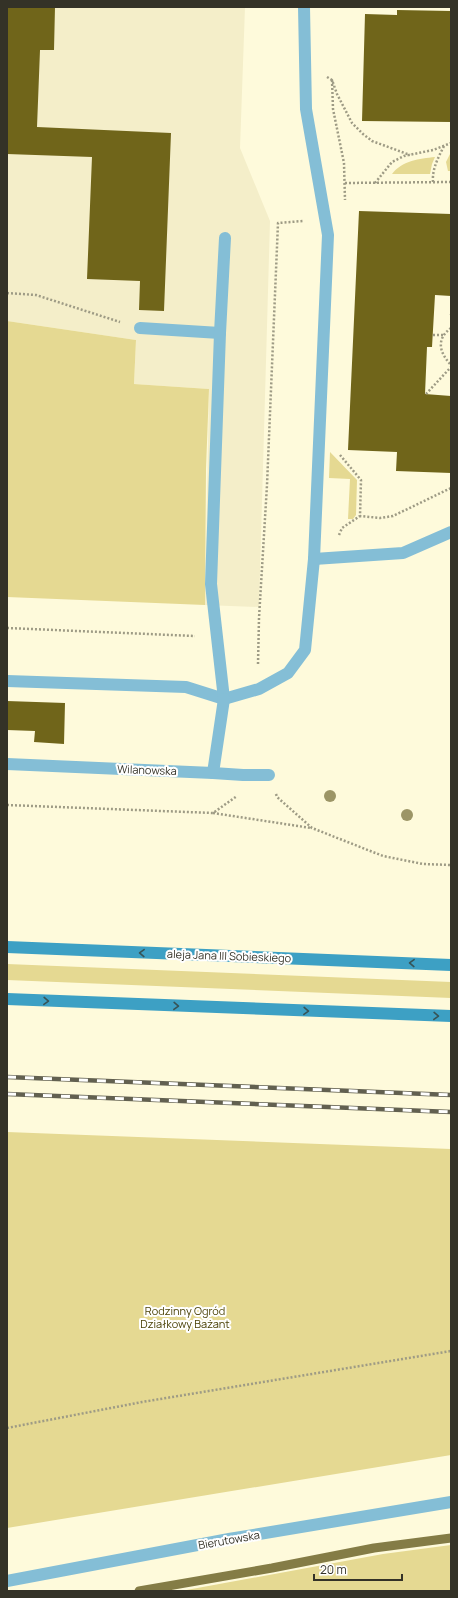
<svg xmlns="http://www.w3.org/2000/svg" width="458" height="1598" viewBox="0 0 458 1598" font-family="Manrope,sans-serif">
  <rect width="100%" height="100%" fill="#fefadb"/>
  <!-- built -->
  <path fill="#f4eec9" d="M 7,7 L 245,7 L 240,148 L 270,221 L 259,607 L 205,605 L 209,389 L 134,384 L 136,340 L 7,321 Z"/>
  <!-- green -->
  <g fill="#e5d992">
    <path d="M 451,152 L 451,171 L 448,171 L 446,162 Z"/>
    <path d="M 435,157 L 432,164 L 430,174 L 392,174 C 403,160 419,159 435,157 Z"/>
    <path d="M 7,321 L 136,340 L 134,384 L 209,389 L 206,469 L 205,605 L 7,597 Z"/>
    <path d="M 330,452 L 357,480 L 356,515 L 353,519 L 348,519 L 350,479 L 329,478 Z"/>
    <path d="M 7,964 L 451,982 L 451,998 L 7,980 Z"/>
    <path d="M 7,1132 L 451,1149 L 451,1455 L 7,1528 Z"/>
    <path d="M 451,1545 L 451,1591 L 181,1591 L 383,1554 Z"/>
  </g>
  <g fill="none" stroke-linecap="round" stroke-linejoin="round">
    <!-- stream -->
    <path stroke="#847c46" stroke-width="9" d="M 139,1591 L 272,1568 L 374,1548 L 451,1538"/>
  </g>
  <!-- building -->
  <g fill="#70651a">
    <path d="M 7,7 L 55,7 L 54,50 L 40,50 L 37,127 L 171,133 L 164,311 L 139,310 L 140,281 L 87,279 L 92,157 L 7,154 Z"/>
    <path d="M 397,10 L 451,11 L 451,122 L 362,121 L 365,14 L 397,15 Z"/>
    <path d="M 359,211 L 451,214 L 451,296 L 435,295 L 432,347 L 427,347 L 425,394 L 451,396 L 451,473 L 396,471 L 397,452 L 348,450 Z"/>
    <path d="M 7,701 L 65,703 L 64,744 L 34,742 L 35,731 L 7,730 Z"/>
  </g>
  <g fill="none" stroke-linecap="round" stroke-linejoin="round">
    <!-- path -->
    <g stroke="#9e9b85" stroke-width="2.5" stroke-dasharray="2 2" stroke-linecap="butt">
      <path d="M 327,77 L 332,80 L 337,94 L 352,123 L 363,134 L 372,141 L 410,155"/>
      <path d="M 332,80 L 333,109 L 344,163 L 345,200"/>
      <path d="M 433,182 C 432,169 438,158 444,146"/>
      <path d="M 345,183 L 451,182"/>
      <path d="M 375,183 L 392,162 L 404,156 L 433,150 L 451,143"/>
      <path d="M 7,293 L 36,295 L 120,322"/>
      <path d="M 451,314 L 451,315"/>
      <path d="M 451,328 C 436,339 439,352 451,365"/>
      <path d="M 433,335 L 443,335"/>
      <path d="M 426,394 L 451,367"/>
      <path d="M 340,455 L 361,480 L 360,516 L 380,518 L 393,516 L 451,488"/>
      <path d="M 339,535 L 342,528 L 360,516"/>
      <path d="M 7,628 L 195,636"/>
      <path d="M 258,664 L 259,618 L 267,485 L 278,223 L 303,221"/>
      <path d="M 276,794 L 277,797 L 312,828 L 383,856 L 423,864 L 451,865"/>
      <path d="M 7,805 L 213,813 L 237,796"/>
      <path d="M 213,813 L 311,828"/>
      <path d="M 7,1428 L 142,1402 L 451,1351"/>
    </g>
    <!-- service -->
    <g stroke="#84bed6" stroke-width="12">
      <path d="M 140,328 L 220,333"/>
      <path d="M 314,559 L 403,553 L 451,532"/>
      <path d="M 7,681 L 186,687 L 224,699 L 259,689 L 288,673 L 305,650 L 314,559 L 328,235 L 306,109 L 304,7"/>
      <path d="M 224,699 L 211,584 L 220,333 L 225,238"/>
      <path d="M 213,773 L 243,775 L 269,775"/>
    </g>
    <!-- minor -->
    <path stroke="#84bed6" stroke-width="12" d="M 7,764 L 213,773 L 224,699"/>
    <!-- tertiary -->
    <path stroke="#84bed6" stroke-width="12" d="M 7,1581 L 229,1539 L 451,1502"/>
    <!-- secondary -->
    <g stroke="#3da0c4" stroke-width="12">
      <path d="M 7,947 L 451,965"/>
      <path d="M 7,999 L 451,1016"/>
    </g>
    <defs>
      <g id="rail">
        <path d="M 7,1077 L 451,1095"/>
        <path d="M 7,1094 L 451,1112"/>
      </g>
    </defs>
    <!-- rail casing -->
    <use href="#rail" stroke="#626050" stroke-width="4.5"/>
    <!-- rail -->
    <use href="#rail" stroke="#fff" stroke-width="3" stroke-dasharray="9" stroke-linecap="butt"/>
  </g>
  <!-- trees -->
  <g fill="#9c9566">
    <circle cx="330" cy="796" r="6"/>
    <circle cx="407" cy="815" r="6"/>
  </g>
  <!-- one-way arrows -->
  <defs><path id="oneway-chevron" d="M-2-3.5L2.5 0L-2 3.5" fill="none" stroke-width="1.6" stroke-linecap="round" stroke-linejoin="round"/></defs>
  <g stroke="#375356">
    <use href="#oneway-chevron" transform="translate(142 953) rotate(-178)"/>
    <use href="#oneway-chevron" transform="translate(412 963) rotate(-178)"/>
    <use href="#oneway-chevron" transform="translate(46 1001) rotate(2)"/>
    <use href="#oneway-chevron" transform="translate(176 1006) rotate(2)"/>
    <use href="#oneway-chevron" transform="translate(306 1011) rotate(2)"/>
    <use href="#oneway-chevron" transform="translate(436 1016) rotate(2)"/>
  </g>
  <g text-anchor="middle" stroke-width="4" stroke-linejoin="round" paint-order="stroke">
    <!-- street labels -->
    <g font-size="11" fill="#343227" stroke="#fff">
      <text transform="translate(147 770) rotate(2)" y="4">Wilanowska</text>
      <text transform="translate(229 956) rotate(2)" y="4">aleja Jana III Sobieskiego</text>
      <text transform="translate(229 1540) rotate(-10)" y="4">Bierutowska</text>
    </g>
    <!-- park labels -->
    <g font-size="11" fill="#4b4207" stroke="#fff">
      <text x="185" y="1315">Rodzinny Ogród<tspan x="185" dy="13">Działkowy Bażant</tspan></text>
    </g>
  </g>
  <!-- border -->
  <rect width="458" height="1598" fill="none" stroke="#343227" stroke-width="16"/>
  <!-- scale -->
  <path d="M314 1574v6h88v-6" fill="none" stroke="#343227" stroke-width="2"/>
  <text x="320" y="1574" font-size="12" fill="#343227" stroke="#ffffff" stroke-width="3" paint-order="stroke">20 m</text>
</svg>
